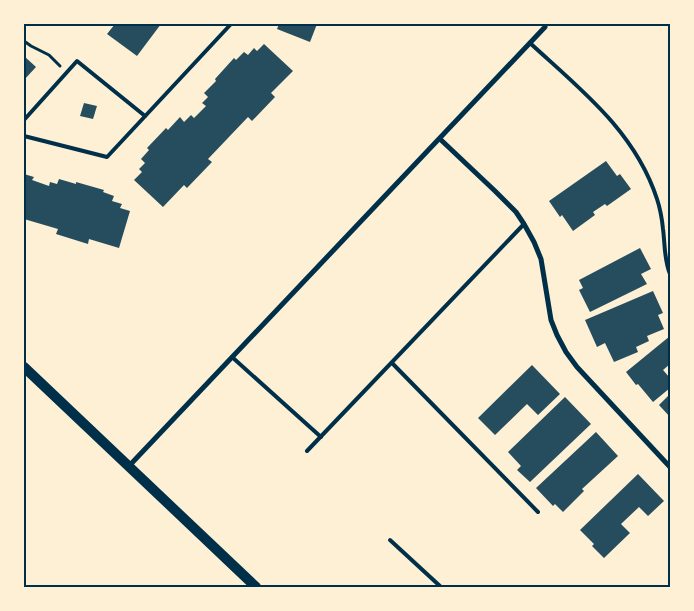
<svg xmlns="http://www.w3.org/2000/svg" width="694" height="611" viewBox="0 0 694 611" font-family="Manrope,sans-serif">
  <rect width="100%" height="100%" fill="#fdf0d5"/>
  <!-- building -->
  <g fill="#264d5e">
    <path d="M 115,24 L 161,24 L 137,56 L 107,34 Z"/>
    <path d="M 279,24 L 317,24 L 310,42 L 277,29 Z"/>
    <path d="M 264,44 L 293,71 L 271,93 L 275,97 L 252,121 L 248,117 L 208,159 L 212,162 L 187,188 L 184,185 L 163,207 L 134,180 L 142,172 L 139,169 L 145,163 L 141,159 L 149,150 L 147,148 L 166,128 L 168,130 L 180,117 L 184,122 L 191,115 L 194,118 L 206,106 L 202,103 L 208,97 L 204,93 L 216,81 L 215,79 L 234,58 L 236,60 L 244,52 L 248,55 L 254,48 L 257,51 Z"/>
    <path d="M 24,56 L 36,67 L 24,80 Z"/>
    <path d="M 84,103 L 97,106 L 93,119 L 80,116 Z"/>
    <path d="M 606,161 L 617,176 L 620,174 L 631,189 L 607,206 L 605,204 L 593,212 L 595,215 L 573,231 L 562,215 L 560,217 L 549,201 Z"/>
    <path d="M 24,167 L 26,168 L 24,174 L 34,177 L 32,180 L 49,186 L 50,182 L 57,184 L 59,179 L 76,184 L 76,182 L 104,190 L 103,192 L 114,196 L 112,201 L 122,204 L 120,208 L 130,211 L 119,248 L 89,239 L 88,244 L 56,234 L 58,229 L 24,219 Z"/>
    <path d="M 640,248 L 651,269 L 641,274 L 647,284 L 590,312 L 579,290 L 583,288 L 579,280 Z"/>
    <path d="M 653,291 L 663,313 L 658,315 L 664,329 L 647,336 L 649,341 L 636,347 L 638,352 L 614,362 L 605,343 L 597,347 L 585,320 Z"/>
    <path d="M 670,336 L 670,364 L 663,370 L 670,378 L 670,388 L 653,402 L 638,384 L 636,385 L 626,372 Z"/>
    <path d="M 532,365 L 560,394 L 538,415 L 527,404 L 495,435 L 478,418 Z"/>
    <path d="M 670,394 L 670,417 L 659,405 Z"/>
    <path d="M 565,397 L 591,424 L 530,482 L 517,470 L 521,466 L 508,452 Z"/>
    <path d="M 596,432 L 618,456 L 582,489 L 584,491 L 563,512 L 555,504 L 553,506 L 536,488 Z"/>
    <path d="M 638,474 L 664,501 L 648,516 L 639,507 L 621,524 L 630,533 L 604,558 L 592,546 L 594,544 L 580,530 Z"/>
  </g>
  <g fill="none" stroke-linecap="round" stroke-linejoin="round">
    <!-- path -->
    <path stroke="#003049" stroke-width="3" d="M 24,41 L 31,46 L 49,55 L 60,66"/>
    <!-- service -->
    <g stroke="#003049" stroke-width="4">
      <path d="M 530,43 C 580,89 635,131 657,199 C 660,208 662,219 663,229 C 665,244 664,260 670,274"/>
      <path d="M 24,120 L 77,61 L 145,116"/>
      <path d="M 24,136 L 107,157 L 231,24"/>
      <path d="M 232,357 L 321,437"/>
      <path d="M 392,363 L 538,512"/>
      <path d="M 307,451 L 524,224"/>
      <path d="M 390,540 L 441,587"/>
    </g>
    <!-- minor -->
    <g stroke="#003049" stroke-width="5">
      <path d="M 440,139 L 495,191 L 516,212 L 524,224 L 534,242 L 541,259 L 551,320 L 557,335 L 566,352 L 577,367 L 670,467"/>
      <path d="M 129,466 L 545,27"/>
    </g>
    <!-- secondary -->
    <path stroke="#003049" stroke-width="10" d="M 24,367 L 256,587"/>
  </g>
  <!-- border -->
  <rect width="694" height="611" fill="none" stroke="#fdf0d5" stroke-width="50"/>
  <rect x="25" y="25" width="644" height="561" fill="none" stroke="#003049" stroke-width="2"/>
</svg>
